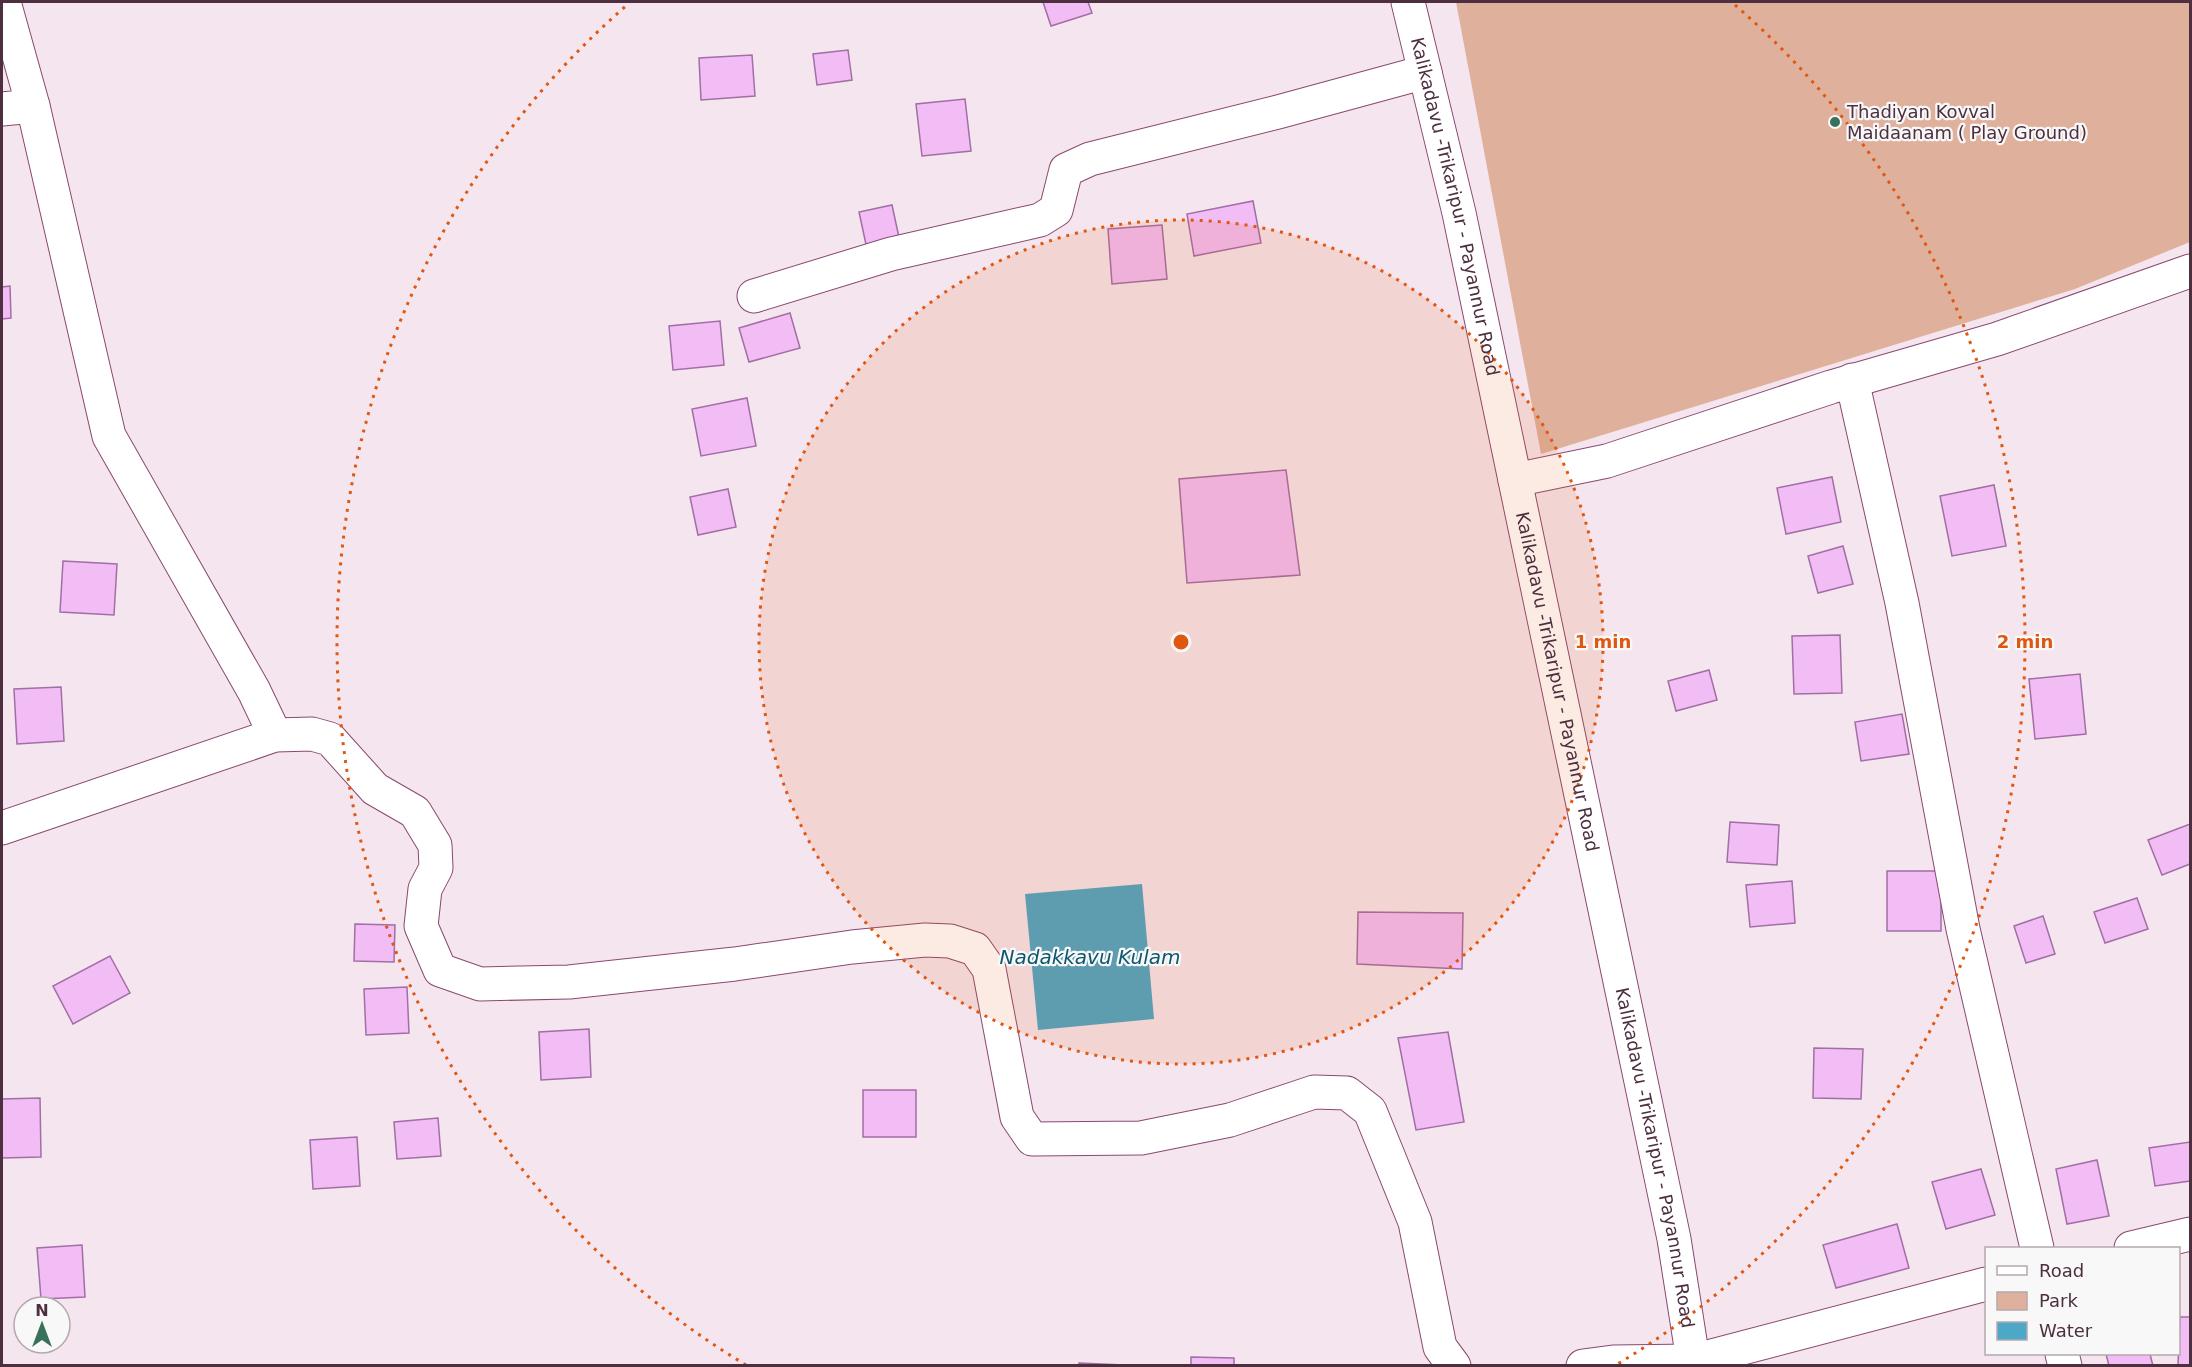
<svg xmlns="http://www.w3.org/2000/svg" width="2192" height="1367" viewBox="0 0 2192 1367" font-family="'DejaVu Sans',sans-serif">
  <rect width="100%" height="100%" fill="#f5e5ee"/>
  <!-- green -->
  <path fill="#dfb19c" d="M 1456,2 L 2190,2 L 2190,242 L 2075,289 L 1541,454 Z"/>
  <!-- water -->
  <path fill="#4da7c7" d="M 1142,884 L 1154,1019 L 1038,1030 L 1025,894 Z"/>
  <!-- building -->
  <g fill="#f2bcf5" stroke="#a26ea6" stroke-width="1.5">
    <path d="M 1043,2 L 1088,2 L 1092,13 L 1051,26 Z"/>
    <path d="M 848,50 L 852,80 L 817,85 L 813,54 Z"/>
    <path d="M 752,55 L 755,96 L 701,100 L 699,58 Z"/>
    <path d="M 965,99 L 971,151 L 922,156 L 916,104 Z"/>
    <path d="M 1253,201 L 1261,243 L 1194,256 L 1187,214 Z"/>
    <path d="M 892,205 L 900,242 L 867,249 L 859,212 Z"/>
    <path d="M 1162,225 L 1167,279 L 1112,284 L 1108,229 Z"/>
    <path d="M 10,286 L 11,318 L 2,319 L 2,287 Z"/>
    <path d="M 790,313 L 800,348 L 749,362 L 739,328 Z"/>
    <path d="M 720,321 L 724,365 L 673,370 L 669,326 Z"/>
    <path d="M 747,398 L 756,446 L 701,456 L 692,409 Z"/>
    <path d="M 1286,470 L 1300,575 L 1187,583 L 1179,479 Z"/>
    <path d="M 1832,477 L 1841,522 L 1786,534 L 1777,488 Z"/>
    <path d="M 1994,485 L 2006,546 L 1952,556 L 1940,496 Z"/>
    <path d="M 728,489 L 736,527 L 698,535 L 690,497 Z"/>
    <path d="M 1843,546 L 1853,584 L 1818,593 L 1808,556 Z"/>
    <path d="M 63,561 L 117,564 L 114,615 L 60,612 Z"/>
    <path d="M 1840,635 L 1842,693 L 1794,694 L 1792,636 Z"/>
    <path d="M 1709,670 L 1717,700 L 1676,711 L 1668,681 Z"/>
    <path d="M 2080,674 L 2086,734 L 2035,739 L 2029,679 Z"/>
    <path d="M 61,687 L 64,741 L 17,744 L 14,689 Z"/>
    <path d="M 1902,714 L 1909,754 L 1861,761 L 1855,722 Z"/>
    <path d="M 1730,822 L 1779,825 L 1777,865 L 1727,862 Z"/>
    <path d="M 2190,824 L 2190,864 L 2162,875 L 2148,840 Z"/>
    <rect x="1887" y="871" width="54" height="60"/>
    <path d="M 1792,881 L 1795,923 L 1750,927 L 1746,885 Z"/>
    <path d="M 2137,898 L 2148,929 L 2105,943 L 2094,912 Z"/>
    <path d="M 1358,912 L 1463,913 L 1462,969 L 1357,964 Z"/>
    <path d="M 2043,916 L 2055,954 L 2026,963 L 2014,926 Z"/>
    <path d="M 355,924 L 395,925 L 394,962 L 354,961 Z"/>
    <path d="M 110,956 L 130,993 L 73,1024 L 53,986 Z"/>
    <path d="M 407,987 L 409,1033 L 366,1035 L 364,989 Z"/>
    <path d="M 589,1029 L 591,1077 L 541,1080 L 539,1032 Z"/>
    <path d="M 1448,1032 L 1464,1122 L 1416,1130 L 1398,1038 Z"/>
    <path d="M 1814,1048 L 1863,1049 L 1861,1099 L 1813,1098 Z"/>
    <rect x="863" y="1090" width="53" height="47"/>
    <path d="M 40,1098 L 41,1157 L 2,1158 L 2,1099 Z"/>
    <path d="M 438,1118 L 441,1156 L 397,1159 L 394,1122 Z"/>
    <path d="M 357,1137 L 360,1186 L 313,1189 L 310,1140 Z"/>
    <path d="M 2190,1142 L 2190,1181 L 2155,1186 L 2149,1148 Z"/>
    <path d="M 2097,1160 L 2109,1216 L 2067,1224 L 2056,1169 Z"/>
    <path d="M 1981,1169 L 1995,1215 L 1946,1229 L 1932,1182 Z"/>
    <path d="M 1897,1224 L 1909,1268 L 1836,1288 L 1823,1245 Z"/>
    <path d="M 82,1245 L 85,1297 L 41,1299 L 37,1248 Z"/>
    <path d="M 2180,1317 L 2190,1317 L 2190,1366 L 2178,1365 Z"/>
    <path d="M 2106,1354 L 2150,1354 L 2153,1366 L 2109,1366 Z"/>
    <path d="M 1191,1357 L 1234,1358 L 1234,1366 L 1191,1366 Z"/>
    <path d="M 1079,1363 L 1124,1365 L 1079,1366 Z"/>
  </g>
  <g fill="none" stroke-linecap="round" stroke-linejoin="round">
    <defs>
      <g id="minor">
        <path d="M 33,106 L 109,436 L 254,691 L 275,735"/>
        <path d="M 2,109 L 33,106 L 4,2"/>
        <path d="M 754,296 L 891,254 L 1040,220 L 1056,210 L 1066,170 L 1090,159 L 1278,112 L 1425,72"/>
        <path d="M 1852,380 L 1902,603 L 1963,929 L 2037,1248"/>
        <path d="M 1515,480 L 1607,461 L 1831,387 L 1997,339 L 2190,271"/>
        <path d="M 2,828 L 275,735 L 312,734 L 330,739 L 375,789 L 415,812 L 435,845 L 436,868 L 425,889 L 421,926 L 440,970 L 480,984 L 569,982 L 735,964 L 852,947 L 925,940 L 950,941 L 975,949 L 989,969 L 1017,1117 L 1032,1139 L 1141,1138 L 1230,1120 L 1314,1092 L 1347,1093 L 1370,1111 L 1415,1222 L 1440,1347 L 1454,1366"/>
        <path d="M 2131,1248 L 2190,1234"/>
        <path d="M 2062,1354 L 2065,1366"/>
        <path d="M 1583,1366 L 1613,1362 L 1693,1361 L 1986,1284"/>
      </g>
      <g id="major">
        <path id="s1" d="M 1408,2 L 1459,213 L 1674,1239 L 1694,1366"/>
      </g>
    </defs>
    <!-- minor casing -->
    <use href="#minor" stroke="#8a4870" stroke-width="35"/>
    <!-- major casing -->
    <use href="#major" stroke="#8a4870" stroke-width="35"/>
    <!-- minor -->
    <use href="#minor" stroke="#fff" stroke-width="33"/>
    <!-- major -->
    <use href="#major" stroke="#fff" stroke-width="33"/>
  </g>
  <!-- distance rings -->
  <circle cx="1181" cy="642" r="422" fill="#e0570f" fill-opacity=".12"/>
  <g fill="none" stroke="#e0570f" stroke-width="3" stroke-dasharray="3 6">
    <circle cx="1181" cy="642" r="422"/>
    <path d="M746 1365A844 844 0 0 1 627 5M1735 5A844 844 0 0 1 1616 1365"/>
  </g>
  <!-- markers -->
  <circle fill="#39725a" stroke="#f8f8f8" stroke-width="2" cx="1835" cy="122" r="6"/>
  <g text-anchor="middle" stroke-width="4.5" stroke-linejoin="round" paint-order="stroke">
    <!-- poi labels -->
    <g font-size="18" fill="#4d2f40" stroke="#f8f8f8" text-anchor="start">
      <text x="1847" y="118">Thadiyan Kovval<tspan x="1847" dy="21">Maidaanam ( Play Ground)</tspan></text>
    </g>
    <!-- street labels -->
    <g font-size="18" fill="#4d2f40" stroke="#f8f8f8">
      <text dy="6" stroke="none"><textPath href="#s1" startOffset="210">Kalikadavu -Trikaripur - Payannur Road</textPath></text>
      <text dy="6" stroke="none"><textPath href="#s1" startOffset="696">Kalikadavu -Trikaripur - Payannur Road</textPath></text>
      <text dy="6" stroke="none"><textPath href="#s1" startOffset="1182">Kalikadavu -Trikaripur - Payannur Road</textPath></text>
    </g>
    <!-- water labels -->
    <g font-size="20" font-style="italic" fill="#0e586f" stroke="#f8f8f8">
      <text x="1090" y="964">Nadakkavu Kulam</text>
    </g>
  </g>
  <circle cx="1181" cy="642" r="9" fill="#e0570f" stroke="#f8f8f8" stroke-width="3"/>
  <g font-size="18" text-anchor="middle" font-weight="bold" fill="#e0570f" stroke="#f8f8f8" stroke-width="4.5" stroke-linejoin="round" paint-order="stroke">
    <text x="1603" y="648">1 min</text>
    <text x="2025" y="648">2 min</text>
  </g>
  <!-- border -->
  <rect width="2192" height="1367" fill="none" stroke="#4d2f40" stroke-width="6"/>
  <!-- legend -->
  <rect x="1985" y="1247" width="195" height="108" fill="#f8f8f8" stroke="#b4a8ae" stroke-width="1.5"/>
  <rect x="1997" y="1266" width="30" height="9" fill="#ffffff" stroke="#b4a8ae" stroke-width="1.5"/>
  <text x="2039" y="1277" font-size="18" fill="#4d2f40">Road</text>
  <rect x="1997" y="1292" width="30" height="18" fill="#dfb19c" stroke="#b4a8ae" stroke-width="1.5"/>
  <text x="2039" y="1307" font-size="18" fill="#4d2f40">Park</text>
  <rect x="1997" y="1322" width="30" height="18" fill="#4da7c7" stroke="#b4a8ae" stroke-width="1.5"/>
  <text x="2039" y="1337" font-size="18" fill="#4d2f40">Water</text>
  <!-- north arrow -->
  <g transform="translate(42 1325)"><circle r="28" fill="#f8f8f8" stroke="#b4a8ae" stroke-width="1.5"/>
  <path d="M0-4.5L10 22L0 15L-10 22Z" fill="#39725a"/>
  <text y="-9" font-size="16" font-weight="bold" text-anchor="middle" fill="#4d2f40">N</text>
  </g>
</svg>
